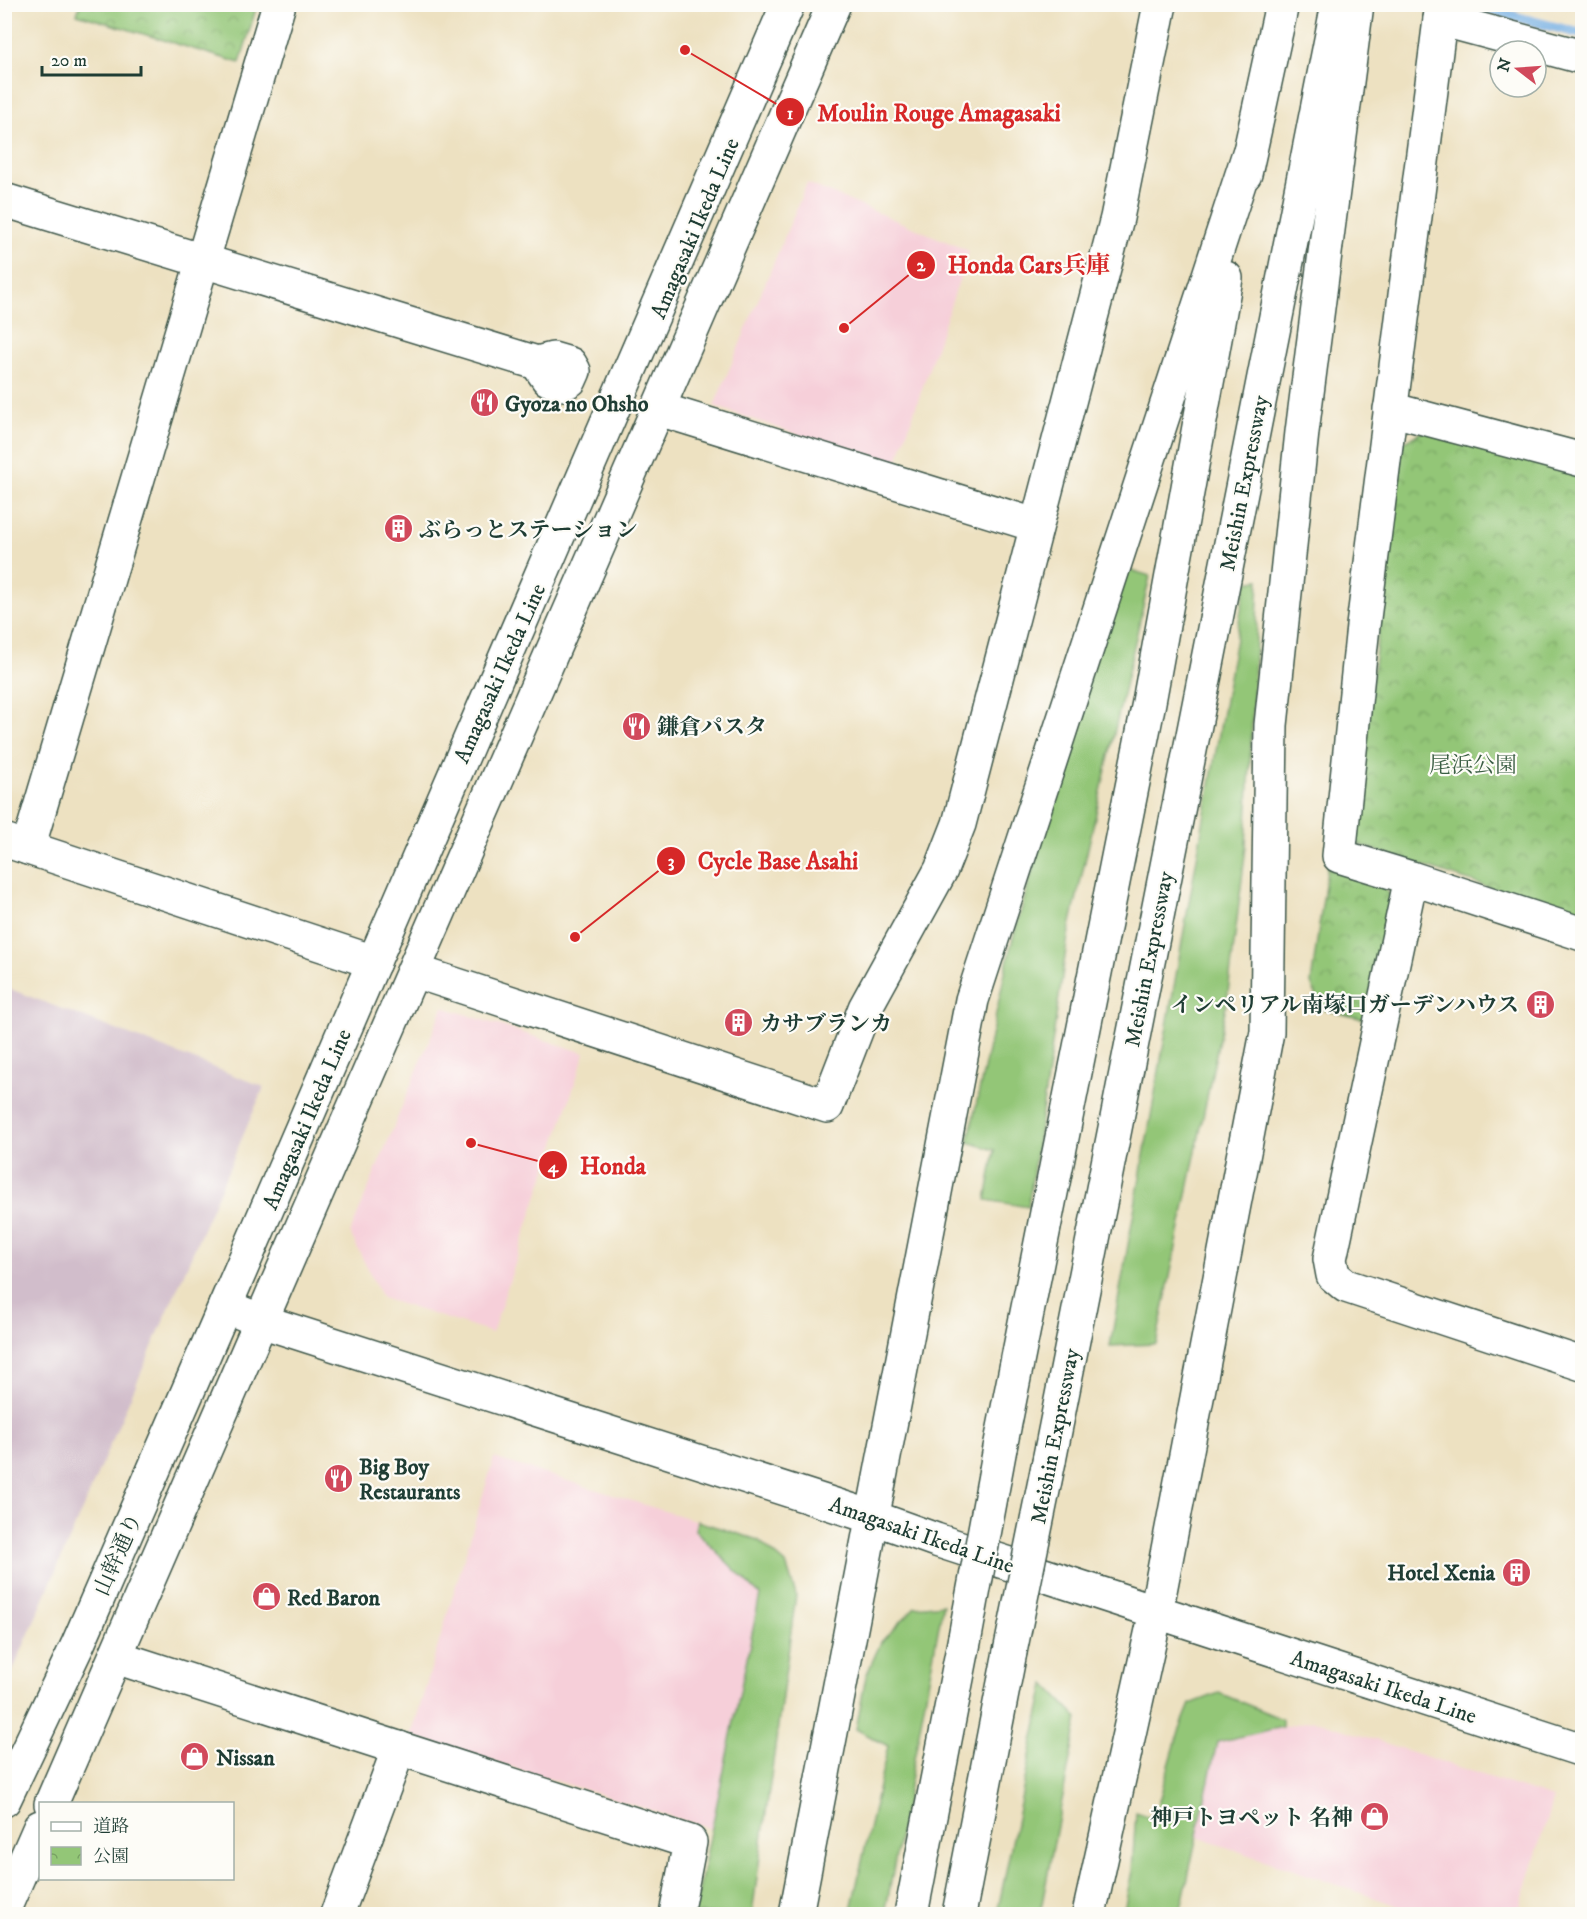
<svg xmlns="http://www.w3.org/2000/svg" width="1587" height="1919" viewBox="0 0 1587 1919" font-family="'IM FELL DW Pica','Noto Serif JP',serif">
  <defs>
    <pattern id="park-crowns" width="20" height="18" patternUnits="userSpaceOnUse" patternTransform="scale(1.5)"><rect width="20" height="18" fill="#93c677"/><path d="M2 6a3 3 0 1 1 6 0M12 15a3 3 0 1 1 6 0" fill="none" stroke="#77a262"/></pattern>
  </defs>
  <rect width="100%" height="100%" fill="#fdfcf7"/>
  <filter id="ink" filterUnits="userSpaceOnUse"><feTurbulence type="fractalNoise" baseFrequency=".0167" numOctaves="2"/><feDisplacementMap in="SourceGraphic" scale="12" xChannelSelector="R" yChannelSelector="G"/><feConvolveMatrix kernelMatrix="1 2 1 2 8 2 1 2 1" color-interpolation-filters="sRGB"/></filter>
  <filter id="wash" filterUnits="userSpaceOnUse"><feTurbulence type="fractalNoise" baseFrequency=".008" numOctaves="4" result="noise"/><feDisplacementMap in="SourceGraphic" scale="24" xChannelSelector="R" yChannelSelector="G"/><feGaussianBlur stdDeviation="1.35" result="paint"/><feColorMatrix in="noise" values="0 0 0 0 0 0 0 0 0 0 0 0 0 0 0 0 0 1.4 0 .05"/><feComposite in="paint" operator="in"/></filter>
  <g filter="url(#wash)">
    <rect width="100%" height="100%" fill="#ede1c1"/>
    <!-- built -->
    <g fill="#f6cfd9">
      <path d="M 807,183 L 969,251 L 895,468 L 714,406 Z"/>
      <path d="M 443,1007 L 585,1053 L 492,1333 L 382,1298 L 350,1233 Z"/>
      <path d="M 494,1458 L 697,1521 L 695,1530 L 760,1595 L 712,1829 L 411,1736 Z"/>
      <path d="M 1314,1720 L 1553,1798 L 1518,1914 L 1422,1914 L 1197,1837 L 1217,1742 Z"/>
    </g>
    <!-- industrial -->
    <path fill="#d1bdcb" d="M 5,987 L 264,1087 L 5,1689 L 4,987 Z"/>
    <!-- grass -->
    <g fill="#93c677" stroke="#598256" stroke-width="1.5">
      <path d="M 1124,568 L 1150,576 L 1068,936 L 1028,1207 L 986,1200 L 995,1150 L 968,1142 L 1011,945 L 1084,692 Z"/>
      <path d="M 1259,580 L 1246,846 L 1227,1001 L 1156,1344 L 1110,1346 L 1246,582 Z"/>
      <path d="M 697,1521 L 758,1540 L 786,1564 L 796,1595 L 752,1914 L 694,1914 L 760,1595 L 695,1530 Z"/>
      <path d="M 943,1604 L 885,1914 L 850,1914 L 888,1746 L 856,1729 L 866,1676 L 881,1642 L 915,1607 Z"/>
      <path d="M 1045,1684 L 1078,1718 L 1040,1914 L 997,1914 Z"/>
      <path d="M 1219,1693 L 1282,1719 L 1282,1727 L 1217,1742 L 1180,1914 L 1123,1914 L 1132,1871 L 1136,1812 L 1154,1818 L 1179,1731 L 1190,1704 Z"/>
    </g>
    <!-- park -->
    <g fill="url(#park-crowns)" stroke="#598256" stroke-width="1.5">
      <path d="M 80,5 L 80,4 L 257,5 L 240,63 L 77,14 Z"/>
      <path d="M 1426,430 L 1582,476 L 1582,918 L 1351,842 L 1403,442 Z"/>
      <path d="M 1328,863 L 1382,884 L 1393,899 L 1368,1020 L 1321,1009 L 1311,983 Z"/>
    </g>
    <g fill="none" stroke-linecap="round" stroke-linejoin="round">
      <!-- stream -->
      <path stroke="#70ace2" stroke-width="10" d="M 1466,4 L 1582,34"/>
    </g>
  </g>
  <g filter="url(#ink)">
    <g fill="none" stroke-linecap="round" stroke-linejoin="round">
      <defs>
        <g id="minor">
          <path d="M 1442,4 L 1363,626 L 1339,856 L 1411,878 L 1330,1259 L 1333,1275 L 1346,1286 L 1582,1364"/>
          <path d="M 1440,19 L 1582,57"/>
          <path d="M 4,200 L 537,363 L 553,359 L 570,364 L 574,371 L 570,380 L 562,384 L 548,379 L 537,363"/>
          <path d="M 659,409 L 1035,525"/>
          <path d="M 1390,409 L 1582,460"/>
          <path d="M 4,840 L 374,962"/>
          <path d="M 28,848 L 279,4"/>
          <path d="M 1411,878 L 1582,934"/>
          <path d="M 414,971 L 827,1106 L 865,1008 L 941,870 L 959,824 L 1117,218 L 1160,4"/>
          <path d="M 116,1657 L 690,1842 L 676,1914"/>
          <path d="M 4,1800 L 78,1644 L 225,1306"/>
          <path d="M 51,1804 L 261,1321"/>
          <path d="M 4,1909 L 40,1827"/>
          <path d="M 337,1914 L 399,1748"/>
        </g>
        <g id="major">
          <path d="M 788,4 C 603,439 413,872 225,1306 L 261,1321 L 872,1517 L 936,1540 L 1582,1750"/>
          <path d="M 261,1321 L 834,4"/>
        </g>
        <g id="highway">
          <path d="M 1245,174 L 1282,4"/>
          <path d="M 1000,1448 L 1149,702 L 1226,278"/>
          <path d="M 1049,1461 L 1338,4"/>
          <path d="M 796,1914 L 972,1000 L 1249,153"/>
          <path d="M 911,1914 L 965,1637"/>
          <path d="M 959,1914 L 1010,1652"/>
          <path d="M 1089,1914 L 1156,1612 L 1267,1032 L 1271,725 L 1302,432 L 1357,4"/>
        </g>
      </defs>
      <!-- minor casing -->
      <use href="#minor" stroke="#3e5649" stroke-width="36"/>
      <!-- major casing -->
      <use href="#major" stroke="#3e5649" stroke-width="36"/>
      <!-- highway casing -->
      <use href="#highway" stroke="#3e5649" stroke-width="36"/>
      <!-- minor -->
      <use href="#minor" stroke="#fff" stroke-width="33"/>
      <!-- major -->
      <use href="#major" stroke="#fff" stroke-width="33"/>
      <!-- highway -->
      <use href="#highway" stroke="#fff" stroke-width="33"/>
      <defs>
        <g id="highway-bridge">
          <path d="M 965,1637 L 1000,1448"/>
          <path d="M 1010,1652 L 1049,1461"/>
        </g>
      </defs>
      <!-- highway-bridge casing -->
      <use href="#highway-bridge" stroke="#3e5649" stroke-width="36" stroke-linecap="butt"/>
      <!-- highway-bridge -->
      <use href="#highway-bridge" stroke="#fff" stroke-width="33"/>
    </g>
  </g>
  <!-- icons -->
  <defs>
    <symbol id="restaurant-disc" viewBox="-11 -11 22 22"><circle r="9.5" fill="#d1495b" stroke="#fdfcf7"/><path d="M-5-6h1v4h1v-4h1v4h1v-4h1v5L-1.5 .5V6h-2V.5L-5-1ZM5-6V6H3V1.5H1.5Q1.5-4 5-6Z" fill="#fff"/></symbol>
    <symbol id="building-disc" viewBox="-11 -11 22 22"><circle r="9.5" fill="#d1495b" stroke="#fdfcf7"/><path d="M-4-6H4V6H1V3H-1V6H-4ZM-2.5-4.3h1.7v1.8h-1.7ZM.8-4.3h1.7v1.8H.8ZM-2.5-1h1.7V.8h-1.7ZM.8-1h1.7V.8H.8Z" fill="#fff"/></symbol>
    <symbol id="shop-disc" viewBox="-11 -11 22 22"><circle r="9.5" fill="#d1495b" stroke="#fdfcf7"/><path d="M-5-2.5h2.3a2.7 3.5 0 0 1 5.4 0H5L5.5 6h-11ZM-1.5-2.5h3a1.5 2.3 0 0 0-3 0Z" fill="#fff"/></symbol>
  </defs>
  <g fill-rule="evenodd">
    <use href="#restaurant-disc" x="468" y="386" width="33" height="33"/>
    <use href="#building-disc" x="382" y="512" width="33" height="33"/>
    <use href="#restaurant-disc" x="620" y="710" width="33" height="33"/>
    <use href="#building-disc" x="1524" y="988" width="33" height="33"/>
    <use href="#building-disc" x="722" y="1006" width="33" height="33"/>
    <use href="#restaurant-disc" x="322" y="1462" width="33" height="33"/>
    <use href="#building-disc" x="1500" y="1556" width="33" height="33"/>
    <use href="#shop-disc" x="250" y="1580" width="33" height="33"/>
    <use href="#shop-disc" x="178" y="1740" width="33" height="33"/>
    <use href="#shop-disc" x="1358" y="1800" width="33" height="33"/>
  </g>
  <g text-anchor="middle" stroke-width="4.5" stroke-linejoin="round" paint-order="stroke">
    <!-- street labels -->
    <g font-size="22" fill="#1f3d34" stroke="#fdfcf7">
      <text transform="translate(694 228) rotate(-67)" y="8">Amagasaki Ikeda Line</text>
      <text transform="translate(1243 483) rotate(-79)" y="8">Meishin Expressway</text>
      <text transform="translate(499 673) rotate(-66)" y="8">Amagasaki Ikeda Line</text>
      <text transform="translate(1148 959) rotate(-79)" y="8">Meishin Expressway</text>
      <text transform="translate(306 1119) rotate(-67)" y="8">Amagasaki Ikeda Line</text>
      <text transform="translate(1054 1436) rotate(-79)" y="8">Meishin Expressway</text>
      <text transform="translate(922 1534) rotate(19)" y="8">Amagasaki Ikeda Line</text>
      <text transform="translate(117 1554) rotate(-66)" y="8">山幹通り</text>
      <text transform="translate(1384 1686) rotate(18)" y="8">Amagasaki Ikeda Line</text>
    </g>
    <!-- poi labels -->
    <g font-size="22" font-weight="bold" fill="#1f3d34" stroke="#fdfcf7" text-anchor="start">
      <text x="505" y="411">Gyoza no Ohsho</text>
      <text x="419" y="537">ぶらっとステーション</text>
      <text x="657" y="734">鎌倉パスタ</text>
      <text x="1519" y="1012" text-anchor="end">インペリアル南塚口ガーデンハウス</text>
      <text x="760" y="1031">カサブランカ</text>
      <text x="359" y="1474">Big Boy<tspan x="359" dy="25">Restaurants</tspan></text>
      <text x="1495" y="1580" text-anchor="end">Hotel Xenia</text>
      <text x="287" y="1605">Red Baron</text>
      <text x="216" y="1765">Nissan</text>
      <text x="1353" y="1825" text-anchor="end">神戸トヨペット 名神</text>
    </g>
    <!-- park labels -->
    <g font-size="22" fill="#3c5f45" stroke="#fdfcf7">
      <text x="1473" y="772">尾浜公園</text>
    </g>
  </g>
  <!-- callouts -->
  <path fill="none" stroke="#d62828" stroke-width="2" d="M685 50L790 112M844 328L921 265M575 937L671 861M471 1143L553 1165"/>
  <g fill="#d62828" stroke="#fdfcf7" stroke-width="2">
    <circle cx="685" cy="50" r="6"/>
    <circle cx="844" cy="328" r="6"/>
    <circle cx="575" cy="937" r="6"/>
    <circle cx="471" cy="1143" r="6"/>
    <circle cx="790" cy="112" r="15"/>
    <circle cx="921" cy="265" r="15"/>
    <circle cx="671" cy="861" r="15"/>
    <circle cx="553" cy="1165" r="15"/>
  </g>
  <g font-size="18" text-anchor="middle" font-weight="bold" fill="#fff">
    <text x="790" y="119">1</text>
    <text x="921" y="271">2</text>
    <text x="671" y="867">3</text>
    <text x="553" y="1172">4</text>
  </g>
  <g font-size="24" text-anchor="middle" font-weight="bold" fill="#d62828" stroke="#fdfcf7" stroke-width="4.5" stroke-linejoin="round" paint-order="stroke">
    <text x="939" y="121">Moulin Rouge Amagasaki</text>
    <text x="1029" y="273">Honda Cars兵庫</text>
    <text x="778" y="869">Cycle Base Asahi</text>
    <text x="613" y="1174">Honda</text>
  </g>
  <!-- margin -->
  <rect width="1587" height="1919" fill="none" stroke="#fdfcf7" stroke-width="24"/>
  <!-- legend -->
  <rect x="39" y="1802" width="195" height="78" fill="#fdfcf7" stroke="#a4b0a9" stroke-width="1.5"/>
  <rect x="51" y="1822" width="30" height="9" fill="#ffffff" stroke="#a4b0a9" stroke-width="1.5"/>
  <text x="93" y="1832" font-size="18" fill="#1f3d34">道路</text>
  <rect x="51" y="1847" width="30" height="18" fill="url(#park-crowns)" stroke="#a4b0a9" stroke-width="1.5"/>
  <text x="93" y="1862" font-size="18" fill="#1f3d34">公園</text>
  <!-- north arrow -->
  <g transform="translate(1518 69) rotate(287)"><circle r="28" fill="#fdfcf7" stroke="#a4b0a9" stroke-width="1.5"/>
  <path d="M0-4.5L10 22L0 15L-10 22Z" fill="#d1495b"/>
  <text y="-9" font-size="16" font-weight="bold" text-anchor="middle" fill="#1f3d34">N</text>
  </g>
  <!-- scale -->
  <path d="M42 66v9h99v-9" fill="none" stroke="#1f3d34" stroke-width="3"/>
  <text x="51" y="66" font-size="18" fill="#1f3d34" stroke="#fdfcf7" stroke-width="4.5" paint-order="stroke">20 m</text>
</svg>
